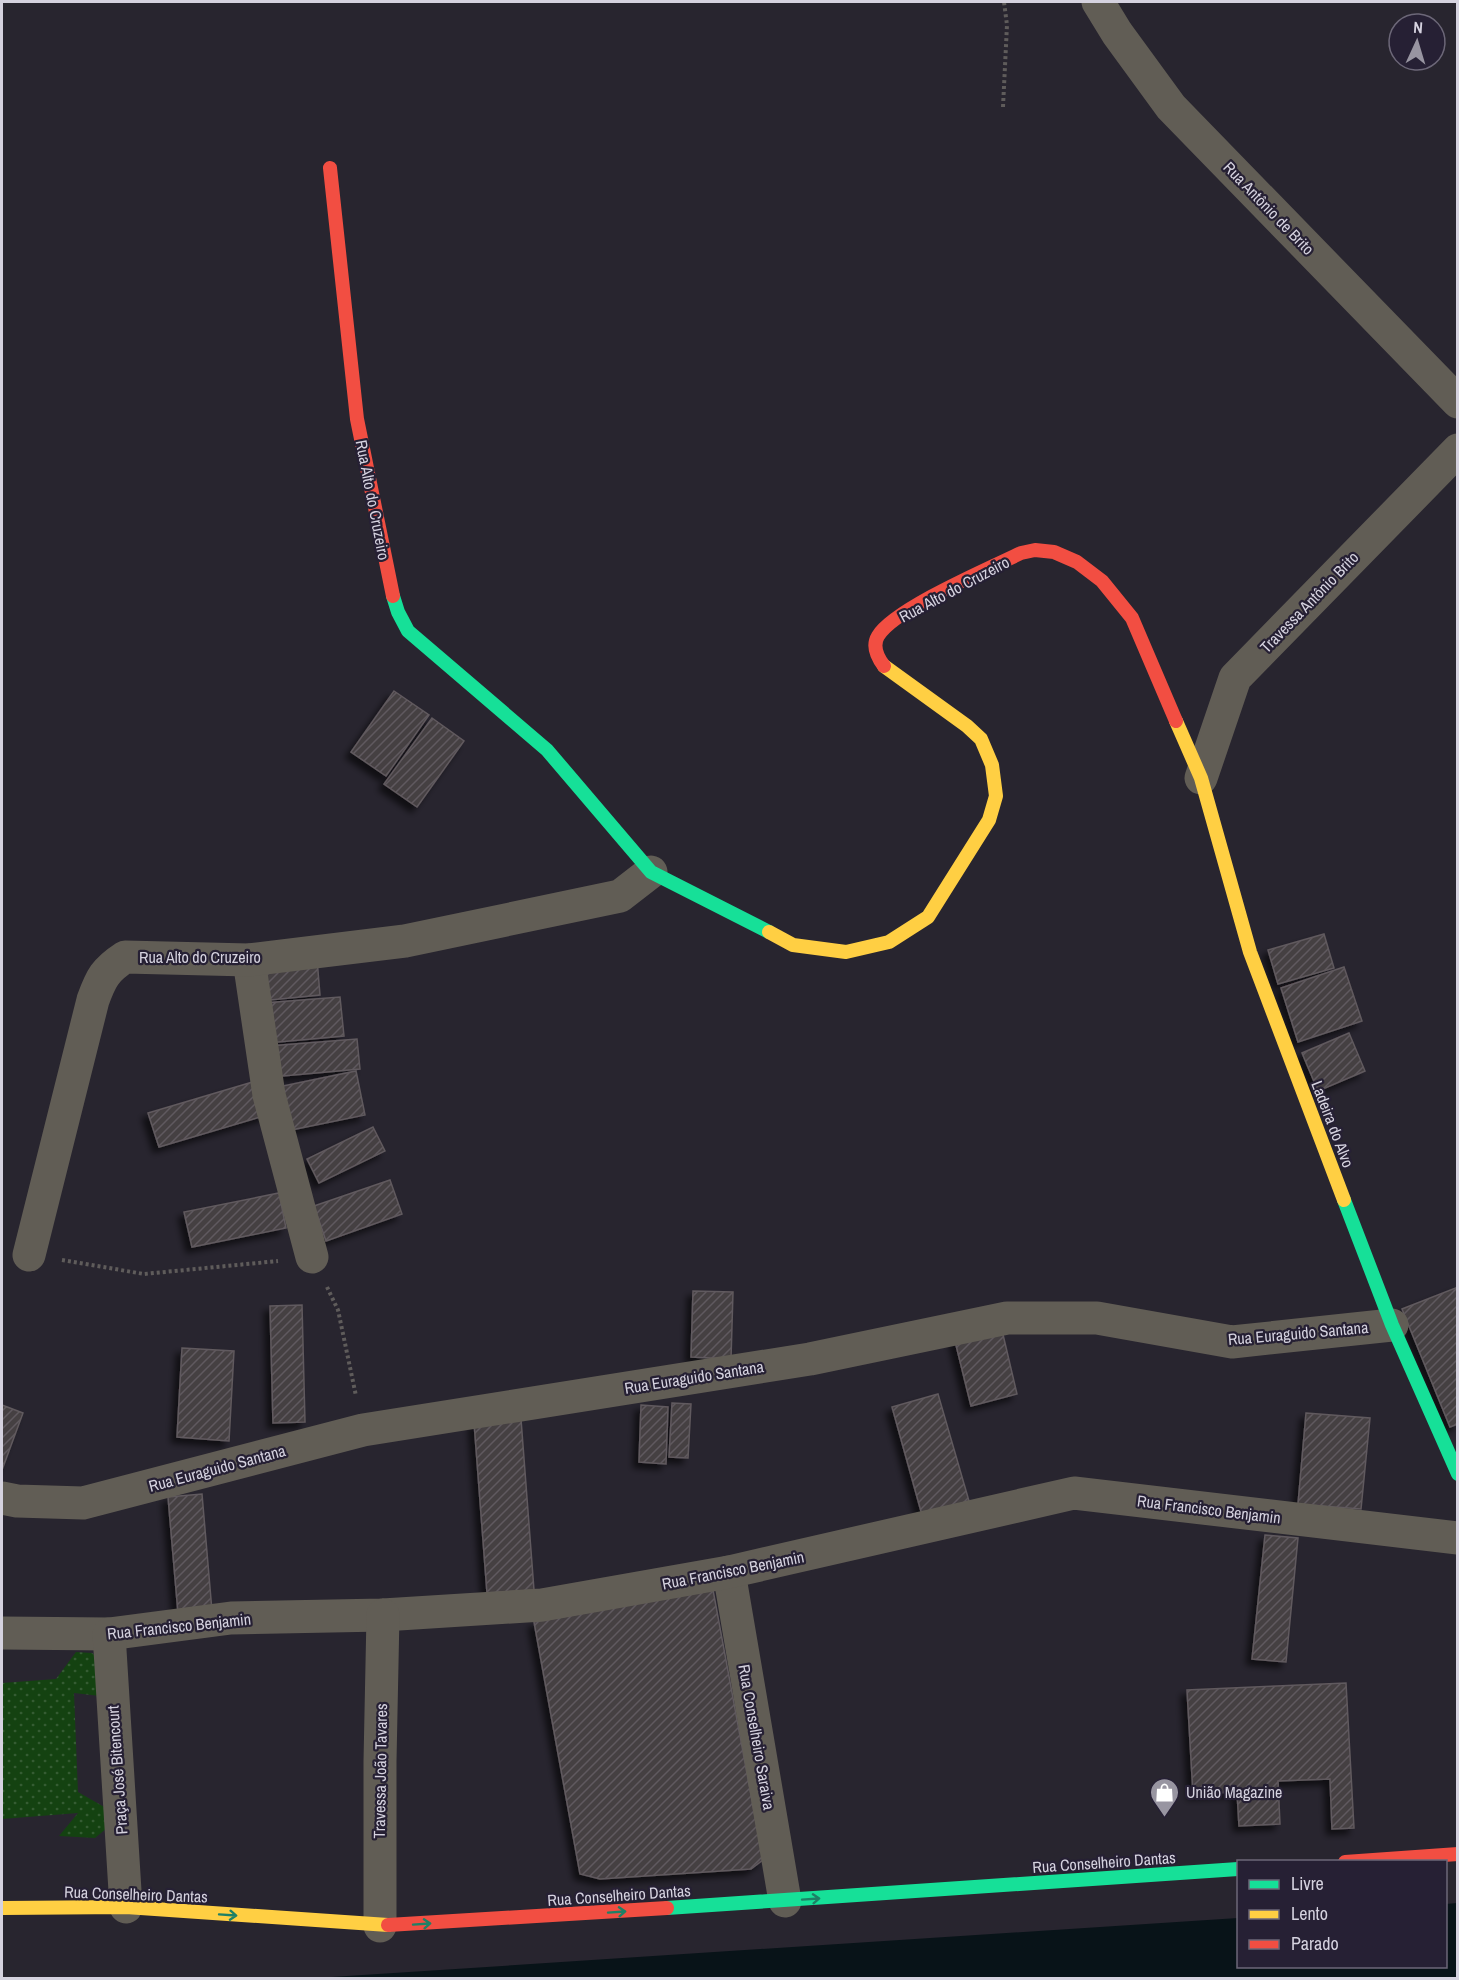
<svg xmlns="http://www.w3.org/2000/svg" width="1459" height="1980" viewBox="0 0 1459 1980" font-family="'Archivo Narrow',sans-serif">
  <defs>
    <pattern id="park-dots" width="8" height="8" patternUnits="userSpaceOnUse" patternTransform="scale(1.5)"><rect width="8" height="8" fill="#144211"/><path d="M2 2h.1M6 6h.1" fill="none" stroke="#355c33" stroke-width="1.8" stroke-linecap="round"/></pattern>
    <pattern id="building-hatch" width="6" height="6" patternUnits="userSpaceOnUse" patternTransform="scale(1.5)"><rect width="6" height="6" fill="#453f43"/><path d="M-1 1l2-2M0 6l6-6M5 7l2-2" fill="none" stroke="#5f5a5e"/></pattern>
    <filter id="shadow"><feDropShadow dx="-5.5" dy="5.5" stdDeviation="3" flood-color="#0009"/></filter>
  </defs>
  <rect width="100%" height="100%" fill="#28252f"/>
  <!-- park -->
  <path fill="url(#park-dots)" d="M 76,1652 L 92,1653 L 102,1661 L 100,1696 L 74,1693 L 78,1792 L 106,1808 L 107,1828 L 95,1838 L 59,1836 L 78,1813 L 2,1819 L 2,1683 L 56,1679 Z"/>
  <!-- water -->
  <path fill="#081318" d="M 1457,1903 L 1457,1978 L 316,1978 L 1238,1918 L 1238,1966 L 1446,1966 L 1446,1904 Z"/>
  <!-- building -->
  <g fill="url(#building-hatch)" stroke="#615a5e" stroke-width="1.5" filter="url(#shadow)">
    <path d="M 394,691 L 429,715 L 386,776 L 351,752 Z"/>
    <path d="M 432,718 L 464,741 L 417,807 L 384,784 Z"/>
    <path d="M 1324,934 L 1334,968 L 1278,984 L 1268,950 Z"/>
    <path d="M 317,959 L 320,995 L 260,1001 L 257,965 Z"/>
    <path d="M 1344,967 L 1362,1021 L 1298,1042 L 1281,988 Z"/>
    <path d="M 340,997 L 344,1036 L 268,1043 L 264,1003 Z"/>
    <path d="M 1349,1033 L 1365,1071 L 1318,1091 L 1302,1053 Z"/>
    <path d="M 357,1039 L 360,1069 L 272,1077 L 269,1046 Z"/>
    <path d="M 356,1071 L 365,1115 L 286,1131 L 278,1087 Z"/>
    <path d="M 256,1081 L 267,1115 L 159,1147 L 148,1113 Z"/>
    <path d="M 373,1127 L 385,1151 L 319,1183 L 307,1159 Z"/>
    <path d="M 390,1180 L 402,1214 L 326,1241 L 314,1206 Z"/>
    <path d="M 279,1193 L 286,1228 L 192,1247 L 184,1212 Z"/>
    <path d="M 1458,1287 L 1458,1424 L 1450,1427 L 1402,1309 Z"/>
    <path d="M 693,1291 L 733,1292 L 731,1359 L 691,1357 Z"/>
    <path d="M 302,1305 L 305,1422 L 273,1423 L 270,1306 Z"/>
    <path d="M 1001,1326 L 1017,1394 L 971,1406 L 954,1337 Z"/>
    <path d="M 182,1348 L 234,1351 L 229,1441 L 177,1437 Z"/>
    <path d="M 938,1394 L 969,1501 L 922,1515 L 892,1407 Z"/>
    <path d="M 672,1403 L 691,1404 L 688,1458 L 669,1457 Z"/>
    <path d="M 2,1405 L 23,1413 L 2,1470 Z"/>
    <path d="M 641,1405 L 668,1407 L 666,1464 L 639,1462 Z"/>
    <path d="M 1306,1413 L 1370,1418 L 1361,1509 L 1298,1504 Z"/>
    <path d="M 521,1419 L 534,1590 L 487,1593 L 474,1422 Z"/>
    <path d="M 202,1494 L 212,1611 L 178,1613 L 168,1497 Z"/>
    <path d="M 1265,1535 L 1298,1538 L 1286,1662 L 1252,1659 Z"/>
    <path d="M 713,1590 L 763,1860 L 751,1869 L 600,1879 L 580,1874 L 534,1622 Z"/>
    <path d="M 1346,1683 L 1354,1828 L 1332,1829 L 1330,1779 L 1278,1781 L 1280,1824 L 1239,1826 L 1237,1792 L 1193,1794 L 1187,1690 Z"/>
  </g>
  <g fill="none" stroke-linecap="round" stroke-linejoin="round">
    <!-- path -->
    <g stroke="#5f5c5b" stroke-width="4" stroke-dasharray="3 3" stroke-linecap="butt">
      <path d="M 1003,107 L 1007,25 L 1004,2"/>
      <path d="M 62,1260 L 144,1274 L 278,1261"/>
      <path d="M 327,1287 L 338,1310 L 356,1396"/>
    </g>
    <!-- street -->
    <g stroke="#615d55" stroke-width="33">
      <path d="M 1098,2 L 1117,33 L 1171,107 L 1458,402"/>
      <path d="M 1201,778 L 1235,678 L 1458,450"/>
      <path d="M 249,960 L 269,1095 L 312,1257"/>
      <path d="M 29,1255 L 93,1000 C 101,978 105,970 125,957 L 249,960 L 405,941 L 620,896 L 651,872"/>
      <path d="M 2,1498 L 17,1501 L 83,1503 L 363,1430 L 810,1359 L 1007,1318 L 1097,1318 L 1232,1342 L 1392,1325"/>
      <path d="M 729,1572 L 785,1901"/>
      <path d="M 2,1633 L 109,1634 L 231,1618 L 383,1615 L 542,1605 L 729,1572 L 1074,1493 L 1458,1538"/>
      <path d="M 109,1634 L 126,1907"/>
      <path d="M 380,1926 L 380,1761 L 383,1615"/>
    </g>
    <!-- fast -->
    <g stroke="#16e098" stroke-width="14">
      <path d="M 393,596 L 398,612 L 408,631 L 547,750 L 651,872 L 769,932"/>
      <path d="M 1344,1200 L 1392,1325 L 1458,1474"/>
      <path d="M 667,1908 L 1238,1869"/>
    </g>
    <!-- slow -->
    <g stroke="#ffcf43" stroke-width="14">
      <path d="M 1176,721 L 1201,778 L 1250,952 L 1344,1200"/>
      <path d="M 769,932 L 793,945 L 846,952 L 889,942 L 928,917 L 989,820 L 996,796 L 992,765 L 981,739 L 967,726 L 884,666"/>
      <path d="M 2,1908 L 126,1907 L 388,1925"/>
    </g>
    <!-- jam -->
    <g stroke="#f24e42" stroke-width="14">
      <path d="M 330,168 L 357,419 L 393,596"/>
      <path d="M 884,666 C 878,658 872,646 878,636 C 894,609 990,568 1021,553 L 1035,550 L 1054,552 L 1077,562 L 1102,581 L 1132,618 L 1176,721"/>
      <path d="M 1345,1862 L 1458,1854"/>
      <path d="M 388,1925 L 667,1908"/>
    </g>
  </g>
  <!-- one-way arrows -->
  <defs><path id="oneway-shaft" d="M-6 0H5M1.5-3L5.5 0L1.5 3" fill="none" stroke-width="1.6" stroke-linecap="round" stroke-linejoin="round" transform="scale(1.5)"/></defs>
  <g stroke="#1e8066">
    <use href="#oneway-shaft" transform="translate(811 1899) rotate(-4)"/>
    <use href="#oneway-shaft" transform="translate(617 1912) rotate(-4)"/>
    <use href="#oneway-shaft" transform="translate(228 1915) rotate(4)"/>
    <use href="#oneway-shaft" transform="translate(422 1924) rotate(-4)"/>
  </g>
  <!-- icons -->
  <defs>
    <symbol id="shop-pin" viewBox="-11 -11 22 30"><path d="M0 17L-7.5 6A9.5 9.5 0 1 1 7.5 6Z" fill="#9895a1" stroke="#262034"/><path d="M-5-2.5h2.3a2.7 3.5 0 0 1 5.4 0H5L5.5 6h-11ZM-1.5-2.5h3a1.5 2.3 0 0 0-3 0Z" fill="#fff"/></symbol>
  </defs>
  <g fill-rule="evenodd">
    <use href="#shop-pin" x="1148" y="1776" width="33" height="45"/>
  </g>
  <g text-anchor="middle" stroke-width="4.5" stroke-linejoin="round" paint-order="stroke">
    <!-- street labels -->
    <g font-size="16" fill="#d5d2df" stroke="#262034">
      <text transform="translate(1269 208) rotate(46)" y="6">Rua Antônio de Brito</text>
      <text transform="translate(373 500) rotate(79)" y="6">Rua Alto do Cruzeiro</text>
      <text transform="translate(954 589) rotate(-28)" y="6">Rua Alto do Cruzeiro</text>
      <text transform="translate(1309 602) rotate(-46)" y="6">Travessa Antônio Brito</text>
      <text x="200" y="963">Rua Alto do Cruzeiro</text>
      <text transform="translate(1333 1124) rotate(69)" y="6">Ladeira do Alvo</text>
      <text transform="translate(1298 1333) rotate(-5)" y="6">Rua Euraguido Santana</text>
      <text transform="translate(694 1377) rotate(-9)" y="6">Rua Euraguido Santana</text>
      <text transform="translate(217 1468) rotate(-15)" y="6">Rua Euraguido Santana</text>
      <text transform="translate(1209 1509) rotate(7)" y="6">Rua Francisco Benjamin</text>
      <text transform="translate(733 1570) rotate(-11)" y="6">Rua Francisco Benjamin</text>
      <text transform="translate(179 1626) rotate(-6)" y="6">Rua Francisco Benjamin</text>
      <text transform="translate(757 1737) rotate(80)" y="6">Rua Conselheiro Saraiva</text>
      <text transform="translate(117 1770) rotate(-94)" y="6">Praça José Bitencourt</text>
      <text transform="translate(380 1771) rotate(-89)" y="6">Travessa João Tavares</text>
      <text transform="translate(1104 1862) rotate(-4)" y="6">Rua Conselheiro Dantas</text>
      <text transform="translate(136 1894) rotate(2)" y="6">Rua Conselheiro Dantas</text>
      <text transform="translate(619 1895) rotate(-4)" y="6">Rua Conselheiro Dantas</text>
    </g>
    <!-- poi labels -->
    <g font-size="16" fill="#d5d2df" stroke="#262034" text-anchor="start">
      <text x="1186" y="1798">União Magazine</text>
    </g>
  </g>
  <!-- border -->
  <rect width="1459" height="1980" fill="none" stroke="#d5d2df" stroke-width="6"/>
  <!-- legend -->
  <rect x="1237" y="1860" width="210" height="108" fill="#262034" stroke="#6c6778" stroke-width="1.5"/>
  <rect x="1249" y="1880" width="30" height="9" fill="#16e098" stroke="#6c6778" stroke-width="1.5"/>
  <text x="1291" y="1890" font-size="18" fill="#d5d2df">Livre</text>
  <rect x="1249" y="1910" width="30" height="9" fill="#ffcf43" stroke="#6c6778" stroke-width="1.5"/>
  <text x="1291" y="1920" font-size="18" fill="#d5d2df">Lento</text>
  <rect x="1249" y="1940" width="30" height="9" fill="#f24e42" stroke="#6c6778" stroke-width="1.5"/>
  <text x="1291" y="1950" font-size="18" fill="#d5d2df">Parado</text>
  <!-- north arrow -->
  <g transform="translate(1417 42) rotate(4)"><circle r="28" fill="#262034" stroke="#6c6778" stroke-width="1.5"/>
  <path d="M0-4.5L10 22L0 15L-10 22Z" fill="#9895a1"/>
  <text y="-9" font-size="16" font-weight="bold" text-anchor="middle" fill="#d5d2df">N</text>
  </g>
</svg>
